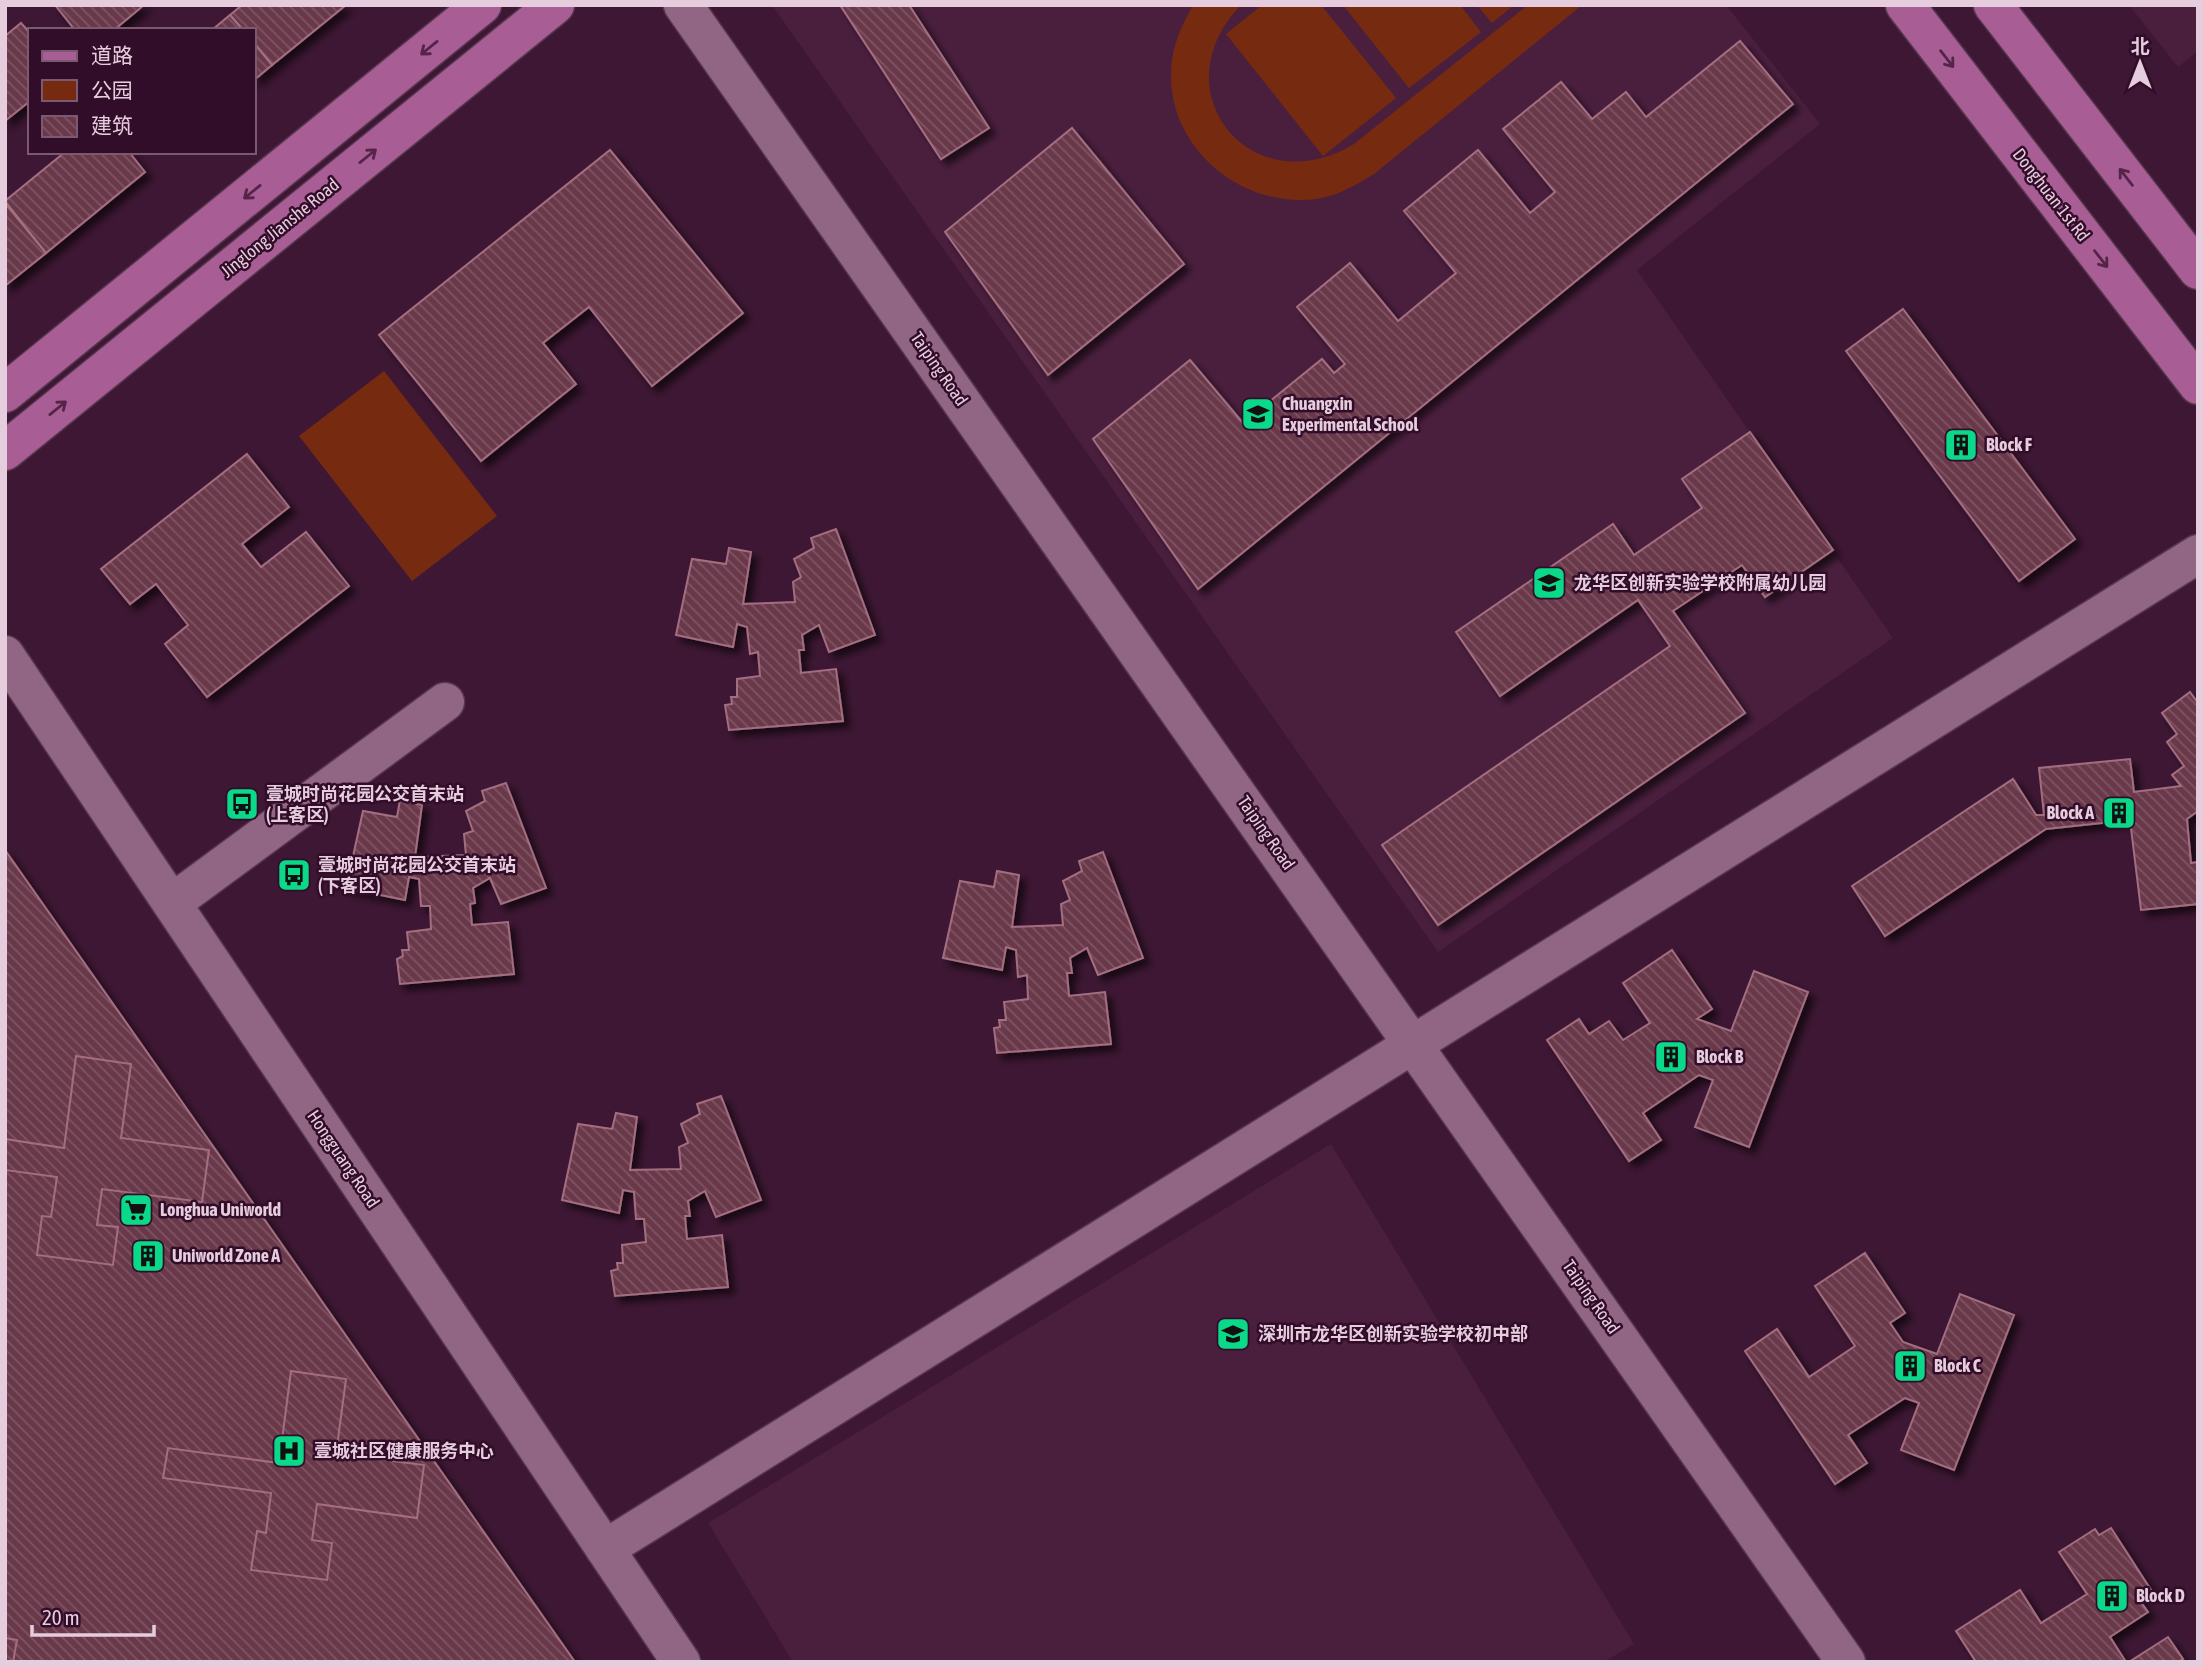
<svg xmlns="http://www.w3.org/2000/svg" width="2203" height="1667" viewBox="0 0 2203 1667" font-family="'Asap Condensed','Noto Sans SC',sans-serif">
  <defs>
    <pattern id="building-back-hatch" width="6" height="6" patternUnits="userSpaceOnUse" patternTransform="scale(1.75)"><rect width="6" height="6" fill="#69394a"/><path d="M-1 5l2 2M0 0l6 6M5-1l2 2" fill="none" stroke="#7e5464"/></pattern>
    <filter id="shadow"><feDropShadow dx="6" dy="6" stdDeviation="3.5" flood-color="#0009"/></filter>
  </defs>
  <rect width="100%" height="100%" fill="#3d1733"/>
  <!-- built -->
  <g fill="#4a1f3e">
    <path d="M 772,5 L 1726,5 L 1820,124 L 1637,270 L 1893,638 L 1438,952 Z"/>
    <path d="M 2129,5 L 2198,5 L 2198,51 L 2178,67 Z"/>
    <path d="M 1331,1144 L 1634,1644 L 1604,1662 L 793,1662 L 708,1523 Z"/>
  </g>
  <!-- park -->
  <g fill="#762b11">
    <path d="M 1193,5 L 1241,5 C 1158,91 1251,206 1354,144 L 1528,5 L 1582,5 L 1374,174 C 1356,185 1337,196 1316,199 C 1237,209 1161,141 1172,60 C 1175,40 1183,23 1193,5 Z"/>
    <path d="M 1262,5 L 1321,5 L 1396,98 L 1323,156 L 1226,34 Z"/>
    <path d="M 1343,5 L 1460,5 L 1481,32 L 1409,88 Z"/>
    <path d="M 1477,5 L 1514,5 L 1492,23 Z"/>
    <path d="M 384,371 L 497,516 L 412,581 L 299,436 Z"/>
  </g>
  <!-- building -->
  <g fill="url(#building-back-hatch)" stroke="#a46e80" stroke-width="2" filter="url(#shadow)">
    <path d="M 55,5 L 144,5 L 114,30 L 75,30 Z"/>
    <path d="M 242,5 L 346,5 L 272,65 L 254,43 L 254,30 L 243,30 L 230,15 Z"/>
    <path d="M 840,5 L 909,5 L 989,128 L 941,159 Z"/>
    <path d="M 230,15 L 243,30 L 212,30 Z"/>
    <path d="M 21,23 L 30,33 L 30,101 L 5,121 L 5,36 Z"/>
    <path d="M 1740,41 L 1793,104 L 1198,589 L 1093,439 L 1190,360 L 1243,423 L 1322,359 L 1334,373 L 1345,364 L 1297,307 L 1350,263 L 1398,321 L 1456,273 L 1404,211 L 1478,150 L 1530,213 L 1555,192 L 1503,129 L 1561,82 L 1592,119 L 1626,92 L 1646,117 Z"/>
    <path d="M 254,43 L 272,65 L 254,80 Z"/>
    <path d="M 1072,128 L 1184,264 L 1048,375 L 945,232 Z"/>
    <path d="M 610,150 L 743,313 L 652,386 L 589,307 L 543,343 L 576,384 L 481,461 L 379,335 Z"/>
    <path d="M 65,152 L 129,152 L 145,172 L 46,253 L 5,201 Z"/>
    <path d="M 5,203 L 46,253 L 5,286 Z"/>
    <path d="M 1903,309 L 2075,539 L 2019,581 L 1846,351 Z"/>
    <path d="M 1750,432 L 1833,550 L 1765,597 L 1742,565 L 1673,611 L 1745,713 L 1438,925 L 1382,845 L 1670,646 L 1638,600 L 1500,696 L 1456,632 L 1613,524 L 1634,555 L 1702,508 L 1682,479 Z"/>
    <path d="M 247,454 L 289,507 L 242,544 L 261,567 L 306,532 L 349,586 L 207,697 L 165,644 L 188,625 L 156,584 L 130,604 L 101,569 Z"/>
    <path d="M 836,529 L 875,635 L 829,652 L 819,625 L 802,635 L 804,650 L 799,650 L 801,673 L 836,669 L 843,721 L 729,730 L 725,705 L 732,704 L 731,697 L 737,697 L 737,679 L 760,676 L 758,652 L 750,654 L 747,627 L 737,624 L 733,647 L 676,635 L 692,559 L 726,564 L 729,548 L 751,552 L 743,604 L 795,602 L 793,582 L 801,577 L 794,559 L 814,548 L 811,538 Z"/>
    <path d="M 2190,692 L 2198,703 L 2198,811 L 2187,819 L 2191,863 L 2198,862 L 2198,904 L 2141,910 L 2130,820 L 2046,829 L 1885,936 L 1852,886 L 2013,779 L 2036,815 L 2044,815 L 2039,768 L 2130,759 L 2134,792 L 2181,786 L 2172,775 L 2184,766 L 2167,742 L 2177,734 L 2162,713 Z"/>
    <path d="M 506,783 L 546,888 L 501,904 L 490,878 L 473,888 L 475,903 L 470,904 L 472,925 L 508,922 L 514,974 L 400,984 L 397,959 L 403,956 L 402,950 L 409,950 L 407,932 L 431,929 L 430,906 L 421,906 L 419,879 L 409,877 L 405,900 L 346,888 L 363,811 L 397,817 L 400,800 L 422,805 L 415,857 L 466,855 L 464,834 L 473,831 L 466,811 L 485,801 L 482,791 Z"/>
    <path d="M 5,850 L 575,1662 L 5,1662 Z"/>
    <path d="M 1103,852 L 1143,958 L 1098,975 L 1087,948 L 1070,958 L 1072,973 L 1067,973 L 1069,996 L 1105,992 L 1111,1044 L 997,1053 L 994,1028 L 1000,1027 L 999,1020 L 1006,1020 L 1004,1002 L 1028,999 L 1027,975 L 1018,977 L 1016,950 L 1006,947 L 1002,970 L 943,958 L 960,881 L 994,887 L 997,871 L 1019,875 L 1012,927 L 1063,925 L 1061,904 L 1070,900 L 1063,881 L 1082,871 L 1079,861 Z"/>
    <path d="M 1672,950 L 1712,1009 L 1697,1019 L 1731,1031 L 1754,971 L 1808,992 L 1749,1147 L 1695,1127 L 1713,1080 L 1699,1075 L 1643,1113 L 1661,1140 L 1629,1161 L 1547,1040 L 1579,1019 L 1589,1034 L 1609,1021 L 1623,1040 L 1650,1023 L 1623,983 Z"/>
    <path d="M 76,1056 L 131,1064 L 121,1138 L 209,1150 L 202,1202 L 102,1189 L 97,1225 L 118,1227 L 113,1265 L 37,1255 L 42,1216 L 51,1217 L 57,1177 L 5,1170 L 5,1139 L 64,1148 Z"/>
    <path d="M 721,1096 L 761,1200 L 716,1217 L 705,1191 L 688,1201 L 690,1216 L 685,1216 L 687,1239 L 722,1235 L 728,1287 L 615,1296 L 611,1271 L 618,1269 L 617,1263 L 623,1263 L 622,1245 L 646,1242 L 644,1219 L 636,1219 L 634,1192 L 623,1190 L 619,1213 L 562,1200 L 578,1124 L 612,1129 L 616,1113 L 637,1117 L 630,1170 L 681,1169 L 679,1147 L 688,1143 L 681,1124 L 700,1114 L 697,1104 Z"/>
    <path d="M 1865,1253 L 1905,1313 L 1890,1323 L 1903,1342 L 1937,1354 L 1960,1294 L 2014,1315 L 1954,1470 L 1901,1450 L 1919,1403 L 1905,1398 L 1848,1435 L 1867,1463 L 1835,1484 L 1745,1351 L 1777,1329 L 1809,1377 L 1855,1346 L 1815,1286 Z"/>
    <path d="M 291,1371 L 346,1379 L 336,1454 L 424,1465 L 417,1518 L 317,1504 L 312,1540 L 332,1543 L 327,1580 L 251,1570 L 257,1531 L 266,1533 L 271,1493 L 163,1478 L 168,1448 L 279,1463 Z"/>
    <path d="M 2111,1528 L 2151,1590 L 2138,1598 L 2148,1612 L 2110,1637 L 2126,1662 L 1976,1662 L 1956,1631 L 2020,1590 L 2041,1623 L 2087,1594 L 2059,1552 L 2095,1529 L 2099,1535 Z"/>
    <path d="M 2168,1637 L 2183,1659 L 2178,1662 L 2129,1662 Z"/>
    <path d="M 5,1638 L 17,1640 L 13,1662 L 5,1662 Z"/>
  </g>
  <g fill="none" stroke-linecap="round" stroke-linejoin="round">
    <defs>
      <g id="minor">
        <path d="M 683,5 L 1846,1662"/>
        <path d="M 5,655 L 681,1662"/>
        <path d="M 172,903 L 445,702"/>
        <path d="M 605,1549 L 2198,554"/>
      </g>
      <g id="major">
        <path d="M 1905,5 L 2198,385"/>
        <path d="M 1993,5 L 2198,270"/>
        <path d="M 5,393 L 482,5"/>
        <path d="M 5,451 L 555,5"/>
      </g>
    </defs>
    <!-- minor casing -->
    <use href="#minor" stroke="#55364d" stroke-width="41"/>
    <!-- major casing -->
    <use href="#major" stroke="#55364d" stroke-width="41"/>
    <!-- minor -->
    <use href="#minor" stroke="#916584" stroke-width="38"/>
    <!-- major -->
    <use href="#major" stroke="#a85e94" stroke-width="38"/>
  </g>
  <!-- one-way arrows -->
  <defs><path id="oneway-shaft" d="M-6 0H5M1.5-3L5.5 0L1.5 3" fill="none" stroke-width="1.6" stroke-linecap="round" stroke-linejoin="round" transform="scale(1.75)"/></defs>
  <g stroke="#552549">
    <use href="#oneway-shaft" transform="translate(429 48) rotate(141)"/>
    <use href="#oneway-shaft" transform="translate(1947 59) rotate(52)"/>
    <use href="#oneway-shaft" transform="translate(368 156) rotate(-39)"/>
    <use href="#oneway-shaft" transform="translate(2126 177) rotate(-128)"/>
    <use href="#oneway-shaft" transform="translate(252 192) rotate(141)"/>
    <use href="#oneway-shaft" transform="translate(2101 259) rotate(52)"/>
    <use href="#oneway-shaft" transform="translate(58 408) rotate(-39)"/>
  </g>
  <!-- icons -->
  <defs>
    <symbol id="school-square" viewBox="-11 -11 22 22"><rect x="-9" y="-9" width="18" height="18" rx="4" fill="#0bd98a" stroke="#320d29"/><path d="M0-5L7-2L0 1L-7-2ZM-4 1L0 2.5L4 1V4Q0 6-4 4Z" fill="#111"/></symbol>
    <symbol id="building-square" viewBox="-11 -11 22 22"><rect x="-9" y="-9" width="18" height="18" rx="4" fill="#0bd98a" stroke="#320d29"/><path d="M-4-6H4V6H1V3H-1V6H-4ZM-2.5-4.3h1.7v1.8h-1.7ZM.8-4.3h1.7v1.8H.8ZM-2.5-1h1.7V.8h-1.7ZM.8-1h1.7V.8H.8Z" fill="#111"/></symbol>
    <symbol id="bus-square" viewBox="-11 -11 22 22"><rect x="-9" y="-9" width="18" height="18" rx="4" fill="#0bd98a" stroke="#320d29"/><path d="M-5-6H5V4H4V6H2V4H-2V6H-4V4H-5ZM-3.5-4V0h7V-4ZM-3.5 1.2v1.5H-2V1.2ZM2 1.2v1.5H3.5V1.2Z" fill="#111"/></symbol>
    <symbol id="supermarket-square" viewBox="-11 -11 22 22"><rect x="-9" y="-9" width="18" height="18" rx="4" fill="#0bd98a" stroke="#320d29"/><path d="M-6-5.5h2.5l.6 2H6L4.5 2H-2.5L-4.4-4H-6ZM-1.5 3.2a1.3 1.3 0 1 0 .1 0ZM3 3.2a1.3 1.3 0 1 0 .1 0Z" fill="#111"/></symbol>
    <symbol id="hospital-square" viewBox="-11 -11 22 22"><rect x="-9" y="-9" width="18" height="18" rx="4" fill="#0bd98a" stroke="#320d29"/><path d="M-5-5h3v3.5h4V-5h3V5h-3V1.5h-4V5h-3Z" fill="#111"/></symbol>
  </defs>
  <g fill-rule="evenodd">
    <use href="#school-square" x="1239" y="395" width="38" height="38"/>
    <use href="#building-square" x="1942" y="426" width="38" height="38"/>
    <use href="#school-square" x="1530" y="564" width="38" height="38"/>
    <use href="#bus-square" x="223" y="785" width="38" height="38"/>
    <use href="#building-square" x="2100" y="794" width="38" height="38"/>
    <use href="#bus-square" x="275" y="856" width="38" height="38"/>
    <use href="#building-square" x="1652" y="1038" width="38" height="38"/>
    <use href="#supermarket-square" x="117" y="1191" width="38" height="38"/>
    <use href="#building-square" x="129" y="1237" width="38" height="38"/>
    <use href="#school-square" x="1214" y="1315" width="38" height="38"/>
    <use href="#building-square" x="1891" y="1347" width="38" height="38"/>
    <use href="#hospital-square" x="270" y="1432" width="38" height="38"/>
    <use href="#building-square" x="2093" y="1577" width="38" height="38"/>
  </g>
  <g text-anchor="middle" stroke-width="5" stroke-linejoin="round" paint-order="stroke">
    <!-- street labels -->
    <g font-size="18" fill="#e6cddd" stroke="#320d29">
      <text transform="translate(2051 195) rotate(52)" y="6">Donghuan 1st Rd</text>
      <text transform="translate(280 228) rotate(-39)" y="6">Jinglong Jianshe Road</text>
      <text transform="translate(939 369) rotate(55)" y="6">Taiping Road</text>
      <text transform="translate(1266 833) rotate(55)" y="6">Taiping Road</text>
      <text transform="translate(343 1159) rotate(56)" y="6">Hongguang Road</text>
      <text transform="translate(1591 1297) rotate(55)" y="6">Taiping Road</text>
    </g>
    <!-- poi labels -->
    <g font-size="18" font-weight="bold" fill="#e6cddd" stroke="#320d29" text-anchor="start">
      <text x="1282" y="410">Chuangxin<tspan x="1282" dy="21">Experimental School</tspan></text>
      <text x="1986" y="451">Block F</text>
      <text x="1574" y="589">龙华区创新实验学校附属幼儿园</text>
      <text x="266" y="800">壹城时尚花园公交首末站<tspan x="266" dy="21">(上客区)</tspan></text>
      <text x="2094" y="819" text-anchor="end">Block A</text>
      <text x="318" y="871">壹城时尚花园公交首末站<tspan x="318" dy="21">(下客区)</tspan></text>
      <text x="1696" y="1063">Block B</text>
      <text x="160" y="1216">Longhua Uniworld</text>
      <text x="172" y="1262">Uniworld Zone A</text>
      <text x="1258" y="1340">深圳市龙华区创新实验学校初中部</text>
      <text x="1934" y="1372">Block C</text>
      <text x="314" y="1457">壹城社区健康服务中心</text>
      <text x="2136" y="1602">Block D</text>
    </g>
  </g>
  <!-- border -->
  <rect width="2203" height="1667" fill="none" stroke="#e6cddd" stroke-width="14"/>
  <!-- legend -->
  <rect x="28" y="28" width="228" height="126" fill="#320d29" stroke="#7a5a71" stroke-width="2"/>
  <rect x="42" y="51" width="35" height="10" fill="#a85e94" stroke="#7a5a71" stroke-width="2"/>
  <text x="91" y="63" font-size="21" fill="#e6cddd">道路</text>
  <rect x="42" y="80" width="35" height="21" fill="#762b11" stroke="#7a5a71" stroke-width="2"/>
  <text x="91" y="98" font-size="21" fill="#e6cddd">公园</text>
  <rect x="42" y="116" width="35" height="21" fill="url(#building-back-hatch)" stroke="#7a5a71" stroke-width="2"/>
  <text x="91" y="133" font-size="21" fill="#e6cddd">建筑</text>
  <!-- north arrow -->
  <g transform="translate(2140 63)" stroke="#320d29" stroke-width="5" paint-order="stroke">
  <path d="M0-5L12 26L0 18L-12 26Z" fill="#e6cddd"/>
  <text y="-10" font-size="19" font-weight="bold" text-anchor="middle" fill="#e6cddd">北</text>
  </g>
  <!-- scale -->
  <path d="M32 1625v10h122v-10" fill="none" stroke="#e6cddd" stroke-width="3.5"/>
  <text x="42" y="1625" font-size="21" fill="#e6cddd" stroke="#320d29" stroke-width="5" paint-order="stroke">20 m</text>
</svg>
